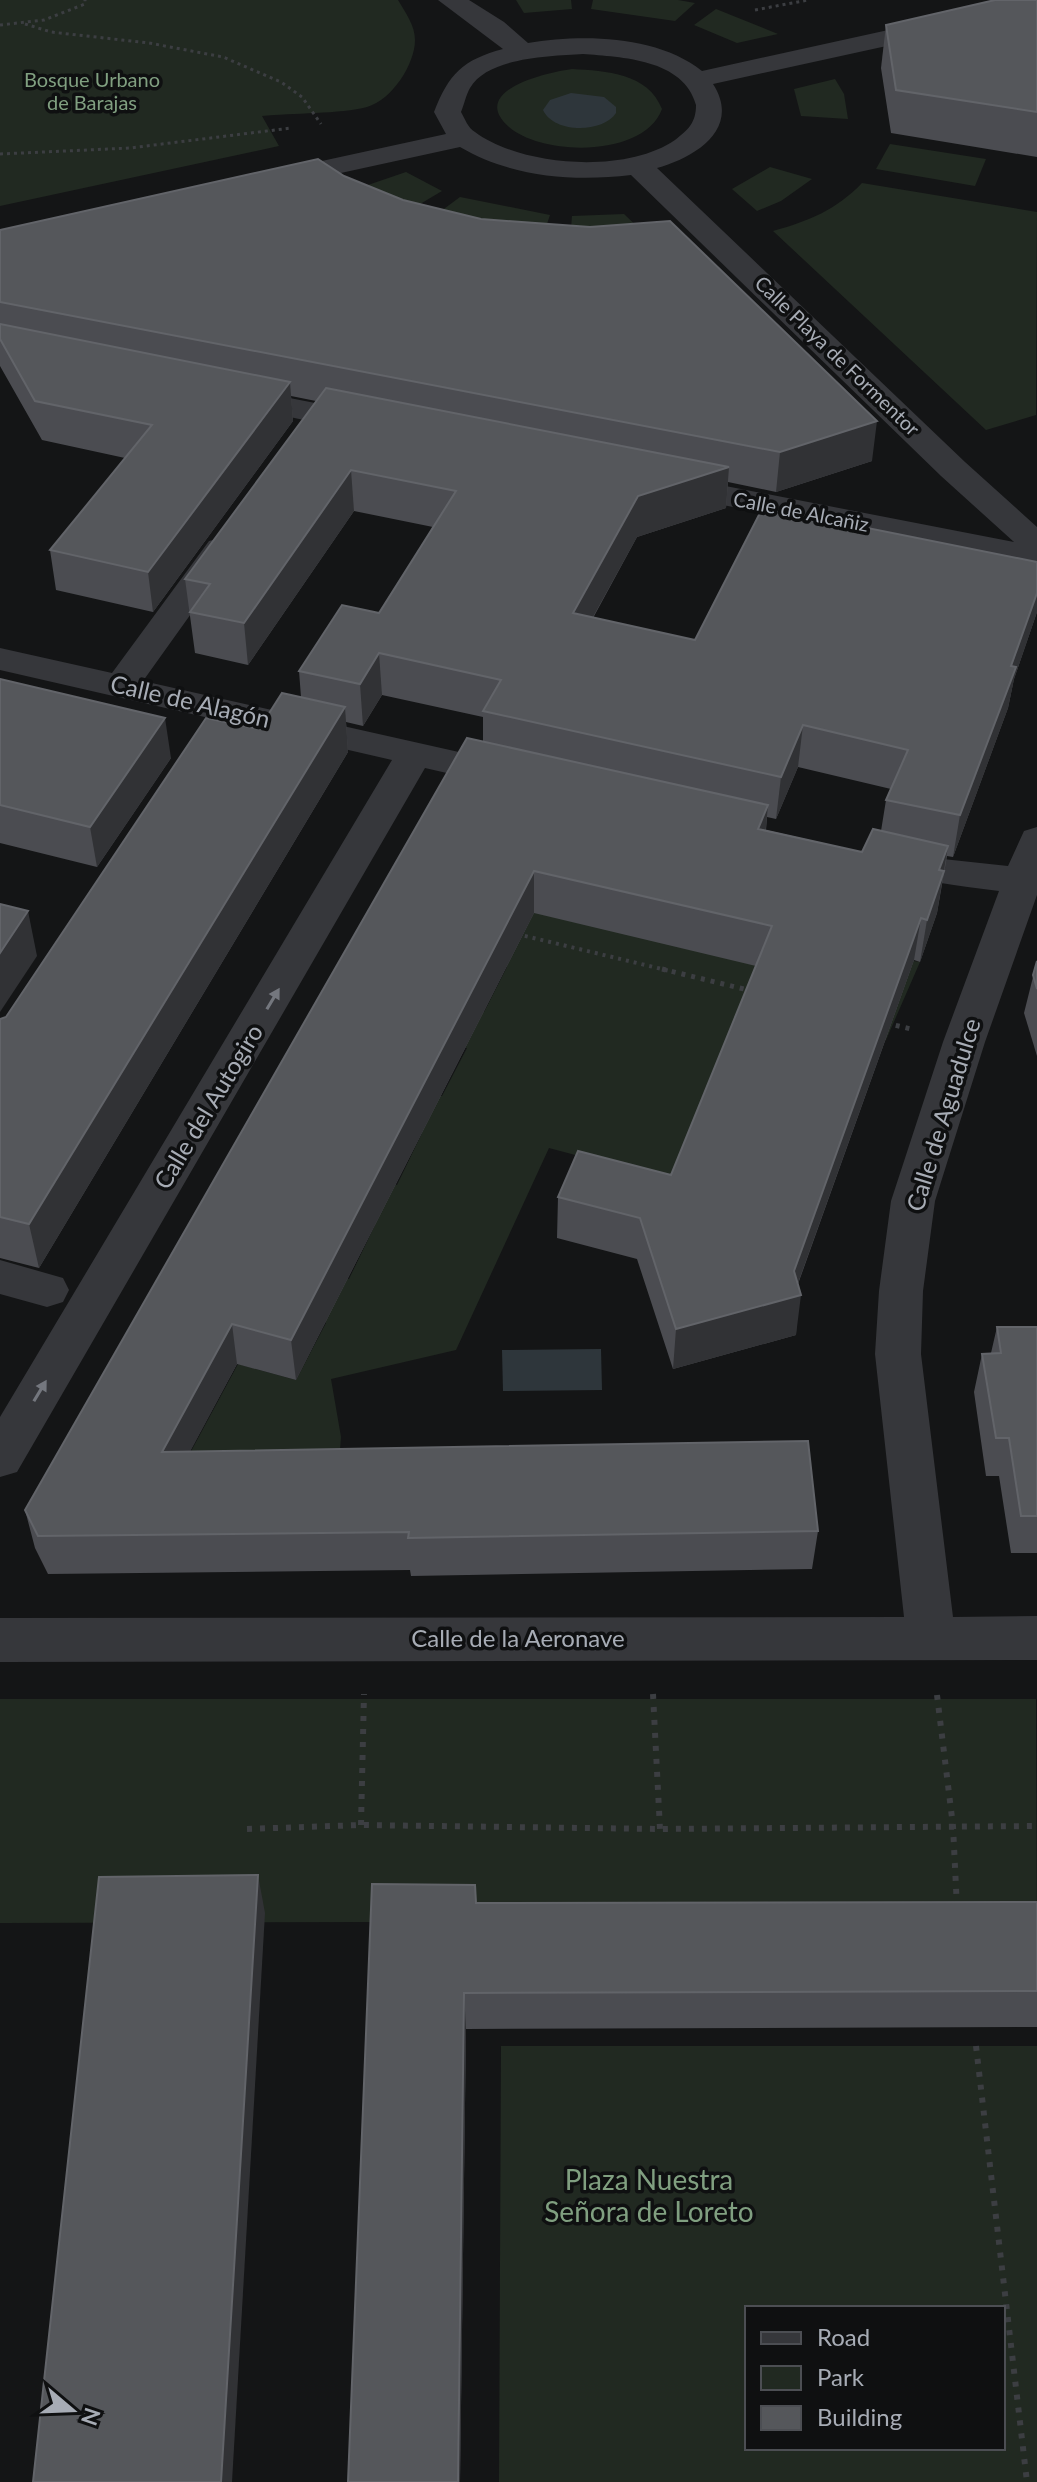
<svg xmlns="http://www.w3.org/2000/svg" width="1037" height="2482" viewBox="0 0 1037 2482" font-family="Lato,sans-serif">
  <rect width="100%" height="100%" fill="#141516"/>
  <!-- green -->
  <g fill="#212921" fill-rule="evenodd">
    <path d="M 0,0 L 398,0 C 405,12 415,25 415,40 C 415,64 392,100 367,107 C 341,114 291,113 262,116 L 279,146 L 0,206 Z"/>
    <path d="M 516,0 L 571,0 L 572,9 L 524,13 Z"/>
    <path d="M 593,0 L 678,0 L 695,3 L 675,21 L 591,9 Z"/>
    <path d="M 716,9 L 778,34 L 737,43 L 694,25 Z"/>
    <path d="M 572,69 C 606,71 648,73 662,109 C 645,157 544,157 509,127 C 467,90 549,72 572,69 Z"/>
    <path d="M 835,79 L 844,94 L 848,119 L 801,116 L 794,89 Z"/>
    <path d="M 890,144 L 986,159 L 975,186 L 876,169 Z"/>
    <path d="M 770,167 L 812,179 L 781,201 L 757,211 L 732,189 Z"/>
    <path d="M 406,172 L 442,191 L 410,210 L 365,186 Z"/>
    <path d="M 862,183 L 1037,212 L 1036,415 L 986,430 L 773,231 C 809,221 836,210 862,183 Z"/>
    <path d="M 460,197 L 550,215 L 542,239 L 433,217 Z"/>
    <path d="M 624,214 L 648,237 L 570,240 L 572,216 Z"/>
    <path d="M 410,882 L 920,962 L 886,1040 L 680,1183 L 549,1148 L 456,1350 L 331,1379 L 341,1437 L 337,1489 L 175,1481 L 238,1364 L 296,1380 L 326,1323 L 287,1262 L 349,1279 L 375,1225 L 315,1208 L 336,1169 L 397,1185 L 422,1133 L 363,1117 L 383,1081 L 442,1096 L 467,1048 L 409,1033 L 427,998 L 484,1012 L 507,967 Z"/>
    <path d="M 0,1699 L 1036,1699 L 1037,1938 L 376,1922 L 0,1923 Z"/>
    <path d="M 501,2046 L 1037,2046 L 1037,2482 L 499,2482 ZM 1003,2308 L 1003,2448 L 747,2448 L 747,2308 Z"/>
  </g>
  <!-- water -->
  <g fill="#2e363b">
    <path d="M 571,93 L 604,97 L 616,107 L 616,113 C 603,133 554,134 543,110 L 550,100 Z"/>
    <path d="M 601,1349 L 602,1390 L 503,1391 L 502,1350 Z"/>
  </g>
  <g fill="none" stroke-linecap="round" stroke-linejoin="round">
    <!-- path-far3 -->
    <g stroke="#3c3e42" stroke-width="3" stroke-dasharray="3 4" stroke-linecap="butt">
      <path d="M 755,10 L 808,0"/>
      <path d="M 25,24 L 51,32 L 149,43 L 223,57 L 281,82 L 302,97 L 321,124"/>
      <path d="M 0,25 L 44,20 L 85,4 L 85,0"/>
      <path d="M 0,154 L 130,148 L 291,128"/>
    </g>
    <!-- path-far2 -->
    <path stroke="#3c3e42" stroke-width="4" stroke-dasharray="3 5" stroke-linecap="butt" d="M 517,934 L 670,971"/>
    <!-- path-far1 -->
    <g stroke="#3c3e42" stroke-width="5" stroke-dasharray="4 6" stroke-linecap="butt">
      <path d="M 662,969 L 752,991"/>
      <path d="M 886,1023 L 911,1029"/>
    </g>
    <!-- path -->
    <g stroke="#3c3e42" stroke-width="6" stroke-dasharray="5 8" stroke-linecap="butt">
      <path d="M 653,1694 L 660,1829"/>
      <path d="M 937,1695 L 953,1826 L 957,1908"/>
      <path d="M 361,1825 L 364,1694"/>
      <path d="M 247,1829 L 361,1825 L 660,1829 L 1037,1826"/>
      <path d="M 976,2046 L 1027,2482"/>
    </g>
    <!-- minor -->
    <g fill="#36373b" fill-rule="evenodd">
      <path d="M 438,0 L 469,0 L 504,22 L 528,43 C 582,34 657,35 702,71 L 1025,0 L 1037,0 L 1037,13 L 713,84 C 742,129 694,158 657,168 L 965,462 L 1037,527 L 1037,567 L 657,492 L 653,485 L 657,478 L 669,475 L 1014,542 L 941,476 L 631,175 C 573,182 511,177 460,147 L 272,188 L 262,186 L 258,180 L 262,174 L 446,134 L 434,112 C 449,74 462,60 503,49 ZM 583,54 C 621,57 684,59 696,105 C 696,123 688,130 675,140 C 626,174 522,167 475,132 C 468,128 465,119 461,112 C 464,105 466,95 470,88 C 488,57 551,56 583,54 Z"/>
      <path d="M 234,387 L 366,413 L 377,416 L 382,423 L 377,430 L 366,433 L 223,403 L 218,396 L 223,389 Z"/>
      <path d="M 221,538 L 233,541 L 238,548 L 143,681 L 512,764 L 525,768 L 531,776 L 525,784 L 512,788 L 425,768 L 17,1472 L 0,1477 L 0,1417 L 392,760 L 0,670 L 0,648 L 112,673 L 209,541 Z"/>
      <path d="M 1037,827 L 1037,895 L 985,1042 L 935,1201 L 923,1291 L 921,1354 L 953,1617 L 1037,1616 L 1037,1660 L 0,1662 L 0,1618 L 904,1617 L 875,1354 L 879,1291 L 891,1201 L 943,1042 L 999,891 C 957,886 916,880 874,869 L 869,860 L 874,851 L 888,847 L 943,859 L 1008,866 L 1024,831 Z"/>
      <path d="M 0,1260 L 63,1278 L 69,1290 L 63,1302 L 47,1307 L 0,1294 Z"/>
    </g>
  </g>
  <!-- wall -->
  <g fill="#4b4c51" fill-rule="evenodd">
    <path d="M 1037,0 L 1037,157 L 891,133 L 881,68 L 886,25 Z"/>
    <path d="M 344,176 L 872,461 L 776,492 L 728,482 L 726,508 L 637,537 L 593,618 L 695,640 L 1037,562 L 1037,612 L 1014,679 L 1008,708 L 953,857 L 947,856 L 937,913 L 920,962 L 914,960 L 798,1284 L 796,1335 L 673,1369 L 637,1259 L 557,1238 L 558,1197 L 671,1175 L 756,966 L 534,913 L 296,1380 L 237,1364 L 190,1451 L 818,1531 L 812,1569 L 411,1576 L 410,1570 L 48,1574 L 35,1548 L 25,1510 L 483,742 L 483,717 L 382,695 L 363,726 L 346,722 L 348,752 L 39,1268 L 0,1258 L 0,1019 L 6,1017 L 259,729 L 301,697 L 299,671 L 379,613 L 433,527 L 354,511 L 248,665 L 195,653 L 185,579 L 316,401 L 291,396 L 293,421 L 153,612 L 56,590 L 50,550 L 125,458 L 42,440 L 0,366 L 0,230 ZM 798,767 L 891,789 L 886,800 L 881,831 L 862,852 L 766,830 L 767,817 L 776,819 Z"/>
    <path d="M 0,679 L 171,758 L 97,867 L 0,843 Z"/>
    <path d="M 1037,961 L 1037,1056 L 1024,1013 Z"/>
    <path d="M 997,1327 L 1037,1327 L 1037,1553 L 1011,1553 L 999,1476 L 986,1476 L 974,1392 L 982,1354 L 991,1353 Z"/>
    <path d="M 1037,1902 L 1037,2027 L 466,2029 L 460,2482 L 348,2482 L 476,1903 Z"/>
  </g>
  <!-- shaded-wall -->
  <g fill="#313235">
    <path d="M 290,382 L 293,421 L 153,612 L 148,572 Z"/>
    <path d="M 877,421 L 872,461 L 776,492 L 780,452 Z"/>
    <path d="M 729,467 L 726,508 L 637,537 L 572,655 L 573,613 L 638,496 Z"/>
    <path d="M 351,470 L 354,511 L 248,665 L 244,623 Z"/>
    <path d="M 1037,593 L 1037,612 L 1014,679 L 1008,708 L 953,857 L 960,815 Z"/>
    <path d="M 379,653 L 382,695 L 363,726 L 360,684 Z"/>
    <path d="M 345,707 L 348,752 L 39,1268 L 29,1224 Z"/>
    <path d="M 165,718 L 171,758 L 97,867 L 90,827 Z"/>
    <path d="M 803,725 L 798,767 L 776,819 L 781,777 Z"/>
    <path d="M 768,805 L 764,847 L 758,829 Z"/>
    <path d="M 948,846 L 937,913 L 920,962 L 927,920 L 939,870 Z"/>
    <path d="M 534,871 L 534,913 L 296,1380 L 291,1340 Z"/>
    <path d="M 28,911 L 37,956 L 0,1012 L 0,953 Z"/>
    <path d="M 921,918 L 914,960 L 793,1297 L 801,1295 L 796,1335 L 673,1369 L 676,1329 L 794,1271 Z"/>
    <path d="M 232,1324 L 237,1364 L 169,1491 L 162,1452 Z"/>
    <path d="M 258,1875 L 265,1913 L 232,2482 L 221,2482 Z"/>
    <path d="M 464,1993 L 466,2029 L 460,2482 L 458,2482 Z"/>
  </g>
  <!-- building -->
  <g fill="#55575b" stroke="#626469" stroke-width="2">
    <path d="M 995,0 L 1037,0 L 1037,112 L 896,90 L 886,25 Z"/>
    <path d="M 318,159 L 344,176 L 403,200 L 481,219 L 590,227 L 670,221 L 877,421 L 780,452 L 0,302 L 0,230 Z"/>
    <path d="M 0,324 L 290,382 L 148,572 L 50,550 L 152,425 L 35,401 L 0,339 Z"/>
    <path d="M 326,388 L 729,467 L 638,496 L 573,613 L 695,640 L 763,507 L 1037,562 L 1037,593 L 1011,666 L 1016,667 L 960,815 L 886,800 L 908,750 L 803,725 L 781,777 L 483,711 L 501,680 L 379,653 L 360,684 L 299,671 L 342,605 L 379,613 L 456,491 L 351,470 L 244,623 L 190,612 L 210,584 L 185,579 Z"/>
    <path d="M 0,679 L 165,718 L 90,827 L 0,805 Z"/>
    <path d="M 282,693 L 345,707 L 29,1224 L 0,1217 L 0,1019 L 6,1017 L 206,718 L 259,729 Z"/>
    <path d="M 467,738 L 768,805 L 758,829 L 862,852 L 873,829 L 948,846 L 939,870 L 944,871 L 927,920 L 921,918 L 794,1271 L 801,1295 L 676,1329 L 640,1218 L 558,1197 L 578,1151 L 671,1175 L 772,926 L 534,871 L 291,1340 L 232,1324 L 162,1452 L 808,1441 L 818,1531 L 408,1538 L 409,1532 L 38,1536 L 25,1510 Z"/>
    <path d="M 0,904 L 28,911 L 0,953 Z"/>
    <path d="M 1037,961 L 1037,989 L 1033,975 Z"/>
    <path d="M 997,1327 L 1037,1327 L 1037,1516 L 1021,1516 L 1009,1438 L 996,1438 L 982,1354 L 1001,1353 Z"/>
    <path d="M 258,1875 L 221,2482 L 33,2482 L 99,1877 Z"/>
    <path d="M 372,1884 L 475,1885 L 476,1903 L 1037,1902 L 1037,1991 L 464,1993 L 458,2482 L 348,2482 Z"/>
  </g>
  <!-- one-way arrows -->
  <defs><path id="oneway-solid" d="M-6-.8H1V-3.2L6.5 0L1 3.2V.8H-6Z" transform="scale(2)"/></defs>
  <g fill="#74777e">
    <use href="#oneway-solid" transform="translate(273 999) rotate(-59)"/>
    <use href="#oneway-solid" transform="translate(40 1391) rotate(-59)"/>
  </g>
  <g text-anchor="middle" stroke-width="7" stroke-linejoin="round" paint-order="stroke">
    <!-- far-park labels -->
    <g font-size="20" fill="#809f80" stroke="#0f1011">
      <text x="92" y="87">Bosque Urbano<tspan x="92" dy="23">de Barajas</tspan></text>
    </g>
    <!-- far-street labels -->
    <g font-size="20" fill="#a7acb5" stroke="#0f1011">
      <text transform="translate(837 356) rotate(44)" y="7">Calle Playa de Formentor</text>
      <text transform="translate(801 512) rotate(11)" y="7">Calle de Alcañiz</text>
    </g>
    <!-- street labels -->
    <g font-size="24" fill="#a7acb5" stroke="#0f1011">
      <text transform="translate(190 702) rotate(13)" y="8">Calle de Alagón</text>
      <text transform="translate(209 1107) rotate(-59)" y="8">Calle del Autogiro</text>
      <text transform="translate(944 1115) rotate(-73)" y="8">Calle de Aguadulce</text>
      <text x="518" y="1647">Calle de la Aeronave</text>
    </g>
    <!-- near-park labels -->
    <g font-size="28" fill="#809f80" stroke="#0f1011">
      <text x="649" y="2190">Plaza Nuestra<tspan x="649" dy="32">Señora de Loreto</tspan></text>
    </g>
  </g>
  <!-- legend -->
  <rect x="745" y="2306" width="260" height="144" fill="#0f1011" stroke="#4c4e53" stroke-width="2"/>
  <rect x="761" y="2332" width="40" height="12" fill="#36373b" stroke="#4c4e53" stroke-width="2"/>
  <text x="817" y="2346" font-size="24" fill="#a7acb5">Road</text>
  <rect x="761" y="2366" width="40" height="24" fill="#212921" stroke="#4c4e53" stroke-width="2"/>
  <text x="817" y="2386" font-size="24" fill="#a7acb5">Park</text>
  <rect x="761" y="2406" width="40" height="24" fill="#55575b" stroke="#4c4e53" stroke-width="2"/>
  <text x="817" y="2426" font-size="24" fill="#a7acb5">Building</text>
  <!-- north arrow -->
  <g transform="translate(72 2410) rotate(109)" stroke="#0f1011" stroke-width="6" paint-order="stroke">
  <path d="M0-6L14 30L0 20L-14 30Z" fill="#a7acb5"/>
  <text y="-12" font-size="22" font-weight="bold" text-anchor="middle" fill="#a7acb5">N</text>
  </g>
</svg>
